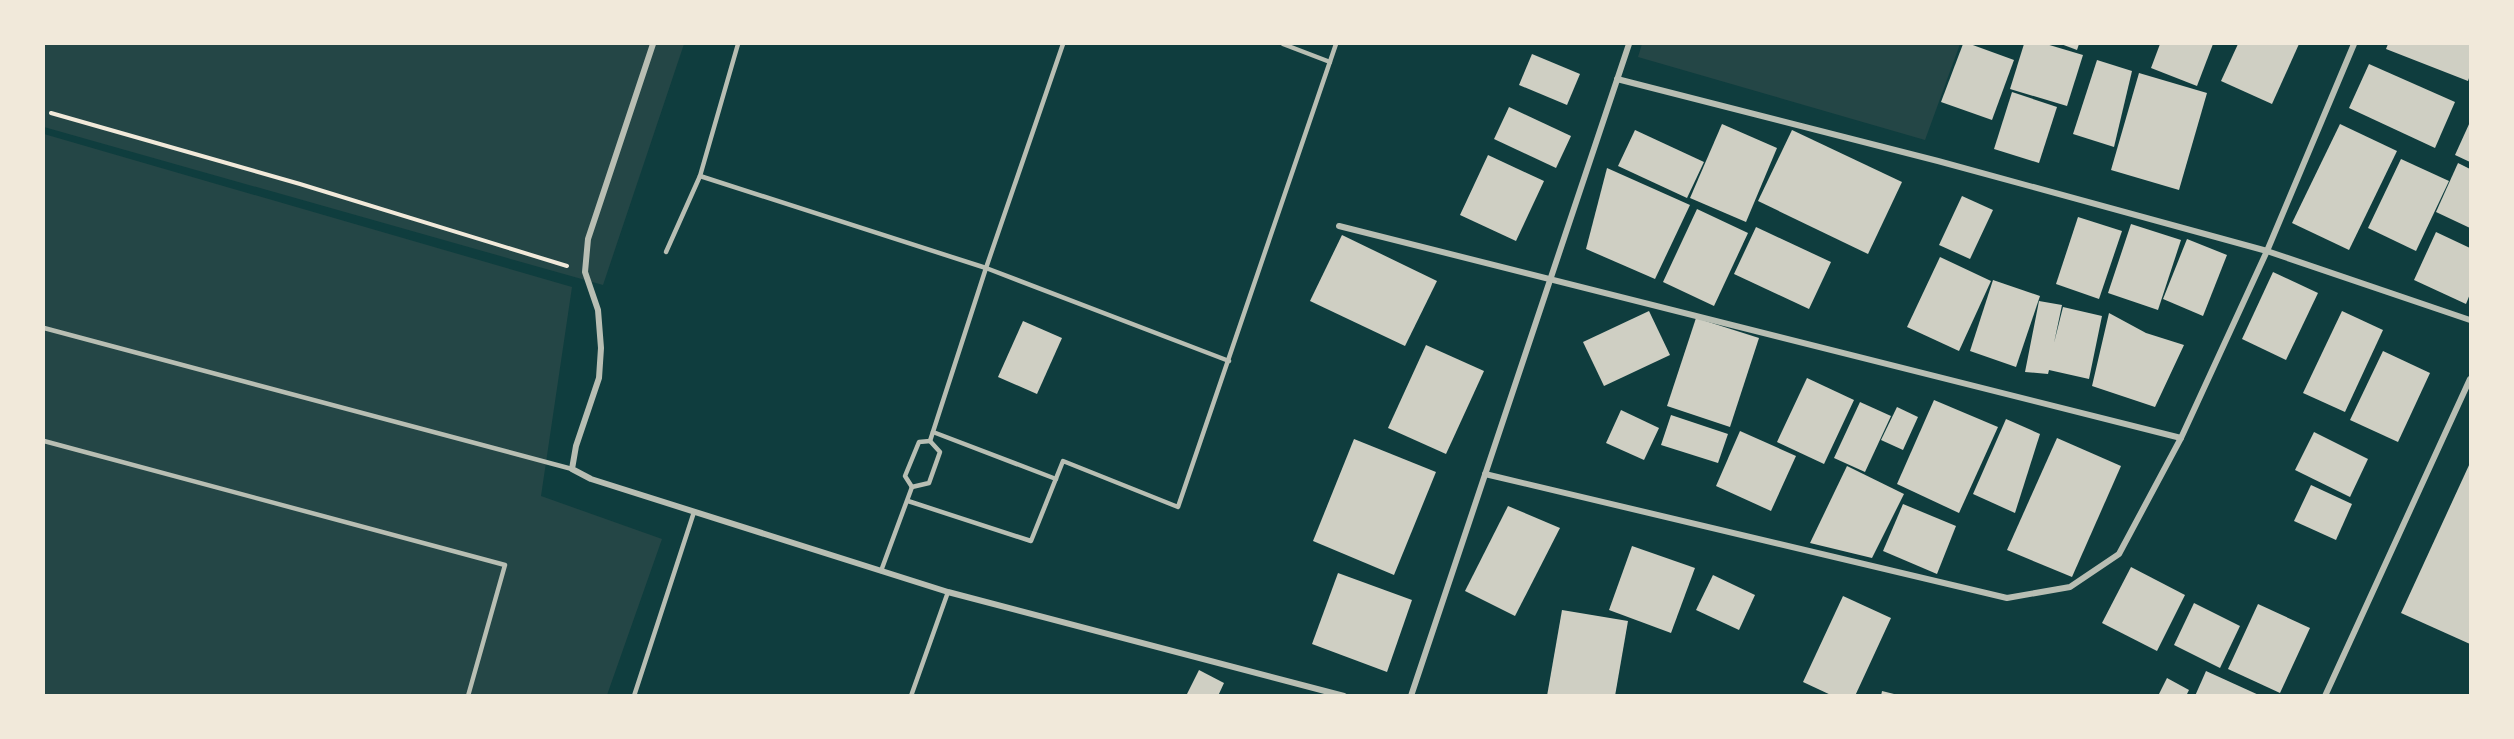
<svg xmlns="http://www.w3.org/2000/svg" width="2514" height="739" viewBox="0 0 2514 739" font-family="'PT Sans',sans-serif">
  <rect width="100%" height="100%" fill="#0f3d3e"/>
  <!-- green -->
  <g fill="#244646">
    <path d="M 44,44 L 684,44 L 603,285 L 44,127 Z"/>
    <path d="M 1642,44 L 1960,44 L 1925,140 L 1638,57 Z"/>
    <path d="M 44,134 L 572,287 L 541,496 L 662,539 L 607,695 L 44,695 Z"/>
  </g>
  <!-- building -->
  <g fill="#cfcfc3">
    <path d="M 1963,44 L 1970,44 L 2014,60 L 1992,120 L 1941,102 Z"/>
    <path d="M 2024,44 L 2046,44 L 2083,55 L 2067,106 L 2010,89 Z"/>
    <path d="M 2061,44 L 2079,44 L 2077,50 Z"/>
    <path d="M 2160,44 L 2213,44 L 2197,86 L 2151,68 Z"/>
    <path d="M 2238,44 L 2299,44 L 2272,104 L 2221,81 Z"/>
    <path d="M 2388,44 L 2470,44 L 2470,75 L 2468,81 L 2386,49 Z"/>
    <path d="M 1532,54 L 1580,74 L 1567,105 L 1519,85 Z"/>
    <path d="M 2097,60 L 2132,71 L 2114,147 L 2073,134 Z"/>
    <path d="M 2369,64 L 2455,102 L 2435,148 L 2349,108 Z"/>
    <path d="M 2139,73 L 2207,93 L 2179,190 L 2111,170 Z"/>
    <path d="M 2012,92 L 2057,107 L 2039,163 L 1994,149 Z"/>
    <path d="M 1509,107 L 1571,136 L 1556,168 L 1494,139 Z"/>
    <path d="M 2470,122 L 2470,162 L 2455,155 Z"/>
    <path d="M 1722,124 L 1777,148 L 1746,222 L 1690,198 Z"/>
    <path d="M 2340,124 L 2397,151 L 2349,250 L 2292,223 Z"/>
    <path d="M 1635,130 L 1704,162 L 1687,198 L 1618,166 Z"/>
    <path d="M 1792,130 L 1902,182 L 1868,254 L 1758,201 Z"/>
    <path d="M 1488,155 L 1544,181 L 1516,241 L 1460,215 Z"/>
    <path d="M 2401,159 L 2449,181 L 2416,251 L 2368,228 Z"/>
    <path d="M 2458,163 L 2470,169 L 2470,228 L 2436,212 Z"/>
    <path d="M 1607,168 L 1690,205 L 1655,279 L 1586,249 Z"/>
    <path d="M 1962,196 L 1993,210 L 1970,259 L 1939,245 Z"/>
    <path d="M 1697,209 L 1748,233 L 1714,306 L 1663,282 Z"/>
    <path d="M 2078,217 L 2122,231 L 2099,299 L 2056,284 Z"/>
    <path d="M 2131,224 L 2181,240 L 2158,310 L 2108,293 Z"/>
    <path d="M 1756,227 L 1831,262 L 1809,309 L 1734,274 Z"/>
    <path d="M 2436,232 L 2470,248 L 2470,294 L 2466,304 L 2414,280 Z"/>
    <path d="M 1342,235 L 1437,281 L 1405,346 L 1310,301 Z"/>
    <path d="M 2187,239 L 2227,255 L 2203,316 L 2163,299 Z"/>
    <path d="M 1940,257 L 1991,281 L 1959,351 L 1907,327 Z"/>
    <path d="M 2273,272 L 2318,293 L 2286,360 L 2242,339 Z"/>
    <path d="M 1993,280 L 2040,296 L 2016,367 L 1970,351 Z"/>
    <path d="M 2039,301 L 2062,305 L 2054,343 L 2063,307 L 2102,316 L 2089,379 L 2049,370 L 2048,374 L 2025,372 Z"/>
    <path d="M 1649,311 L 1670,355 L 1604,386 L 1583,342 Z"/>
    <path d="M 2342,311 L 2383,330 L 2345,412 L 2303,393 Z"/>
    <path d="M 2109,313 L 2146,333 L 2184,345 L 2155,407 L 2092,386 Z"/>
    <path d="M 1696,318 L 1759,338 L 1730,427 L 1667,406 Z"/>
    <path d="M 1023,321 L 1062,338 L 1037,394 L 998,377 Z"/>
    <path d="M 1426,345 L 1484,371 L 1446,454 L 1388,428 Z"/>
    <path d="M 2383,351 L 2430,373 L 2398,442 L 2350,420 Z"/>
    <path d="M 1807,378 L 1854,400 L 1824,464 L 1777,442 Z"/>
    <path d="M 1934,400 L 1998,427 L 1959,513 L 1897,484 Z"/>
    <path d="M 1860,402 L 1891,416 L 1865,472 L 1834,458 Z"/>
    <path d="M 1897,407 L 1918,417 L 1903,450 L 1881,440 Z"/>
    <path d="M 1621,410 L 1659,428 L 1644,460 L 1606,443 Z"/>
    <path d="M 1671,415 L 1728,434 L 1718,463 L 1661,445 Z"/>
    <path d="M 2006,419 L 2040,434 L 2015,513 L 1973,494 Z"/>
    <path d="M 1740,431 L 1796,456 L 1771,511 L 1716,486 Z"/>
    <path d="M 2314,432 L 2368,459 L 2350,497 L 2295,470 Z"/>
    <path d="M 2057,438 L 2121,466 L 2072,577 L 2007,550 Z"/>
    <path d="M 1354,439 L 1436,472 L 1394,575 L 1313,541 Z"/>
    <path d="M 2470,463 L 2470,644 L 2401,613 Z"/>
    <path d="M 1847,466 L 1904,494 L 1872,558 L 1810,543 Z"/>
    <path d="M 2311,485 L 2352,504 L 2336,540 L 2294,521 Z"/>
    <path d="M 1903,504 L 1956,526 L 1937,574 L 1883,551 Z"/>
    <path d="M 1508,506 L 1560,528 L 1515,616 L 1465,591 Z"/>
    <path d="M 1632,546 L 1695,568 L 1671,633 L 1609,610 Z"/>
    <path d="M 2131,567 L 2185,595 L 2157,651 L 2102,623 Z"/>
    <path d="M 1338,573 L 1412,600 L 1387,672 L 1312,644 Z"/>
    <path d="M 1713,575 L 1755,595 L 1739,630 L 1696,610 Z"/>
    <path d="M 1843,596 L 1891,618 L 1855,696 L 1833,696 L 1803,682 Z"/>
    <path d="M 2194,603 L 2240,626 L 2220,668 L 2174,645 Z"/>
    <path d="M 2258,604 L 2310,628 L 2280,693 L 2228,669 Z"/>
    <path d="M 1562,610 L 1628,621 L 1615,696 L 1547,696 Z"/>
    <path d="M 1199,670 L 1224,683 L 1218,696 L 1186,696 Z"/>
    <path d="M 2206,671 L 2261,696 L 2195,696 Z"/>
    <path d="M 2167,678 L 2189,690 L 2186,696 L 2158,696 Z"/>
    <path d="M 1882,691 L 1898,695 L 1898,696 L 1881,696 Z"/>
  </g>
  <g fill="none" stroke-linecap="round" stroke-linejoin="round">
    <!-- path -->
    <path stroke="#f1e9da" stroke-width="4" d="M 51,113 L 300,184 L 567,266"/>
    <!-- service -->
    <g stroke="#b8beb3" stroke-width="4.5">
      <path d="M 1283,44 L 1330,62"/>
      <path d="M 700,176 L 986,268 L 1229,361"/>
      <path d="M 666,252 L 700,176 L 738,44"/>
      <path d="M 44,328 L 572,469"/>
      <path d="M 933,432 L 1056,479"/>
      <path d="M 44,441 L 505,565 L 468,696"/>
      <path d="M 930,441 L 986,268 L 1063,44"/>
      <path d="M 912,487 L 929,483 L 940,452 L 930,441"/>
      <path d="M 912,487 L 905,476 L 919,442 L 930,441"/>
      <path d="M 908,501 L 1031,541 L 1063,461 L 1178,507 L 1336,44"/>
      <path d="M 881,571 L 912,487"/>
      <path d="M 634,696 L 694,512"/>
      <path d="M 911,696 L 948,592"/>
    </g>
    <!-- minor -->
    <g stroke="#b8beb3" stroke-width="6">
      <path d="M 653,44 L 588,239 L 585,272 L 598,310 L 601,348 L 599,378 L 576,446 L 572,469 L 591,479 L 948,592 L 1344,696"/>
      <path d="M 1617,79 L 1938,161 L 2267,251 L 2470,320"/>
      <path d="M 1339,226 L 2181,438"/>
      <path d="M 1485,474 L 2007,598 L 2070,587 L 2119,554 L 2181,438 L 2267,251 L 2354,44"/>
      <path d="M 1411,696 L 1629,44"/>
      <path d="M 2325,696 L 2470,379"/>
    </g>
  </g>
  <!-- border -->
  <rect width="2514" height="739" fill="none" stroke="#f1e9da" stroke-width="90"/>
</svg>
